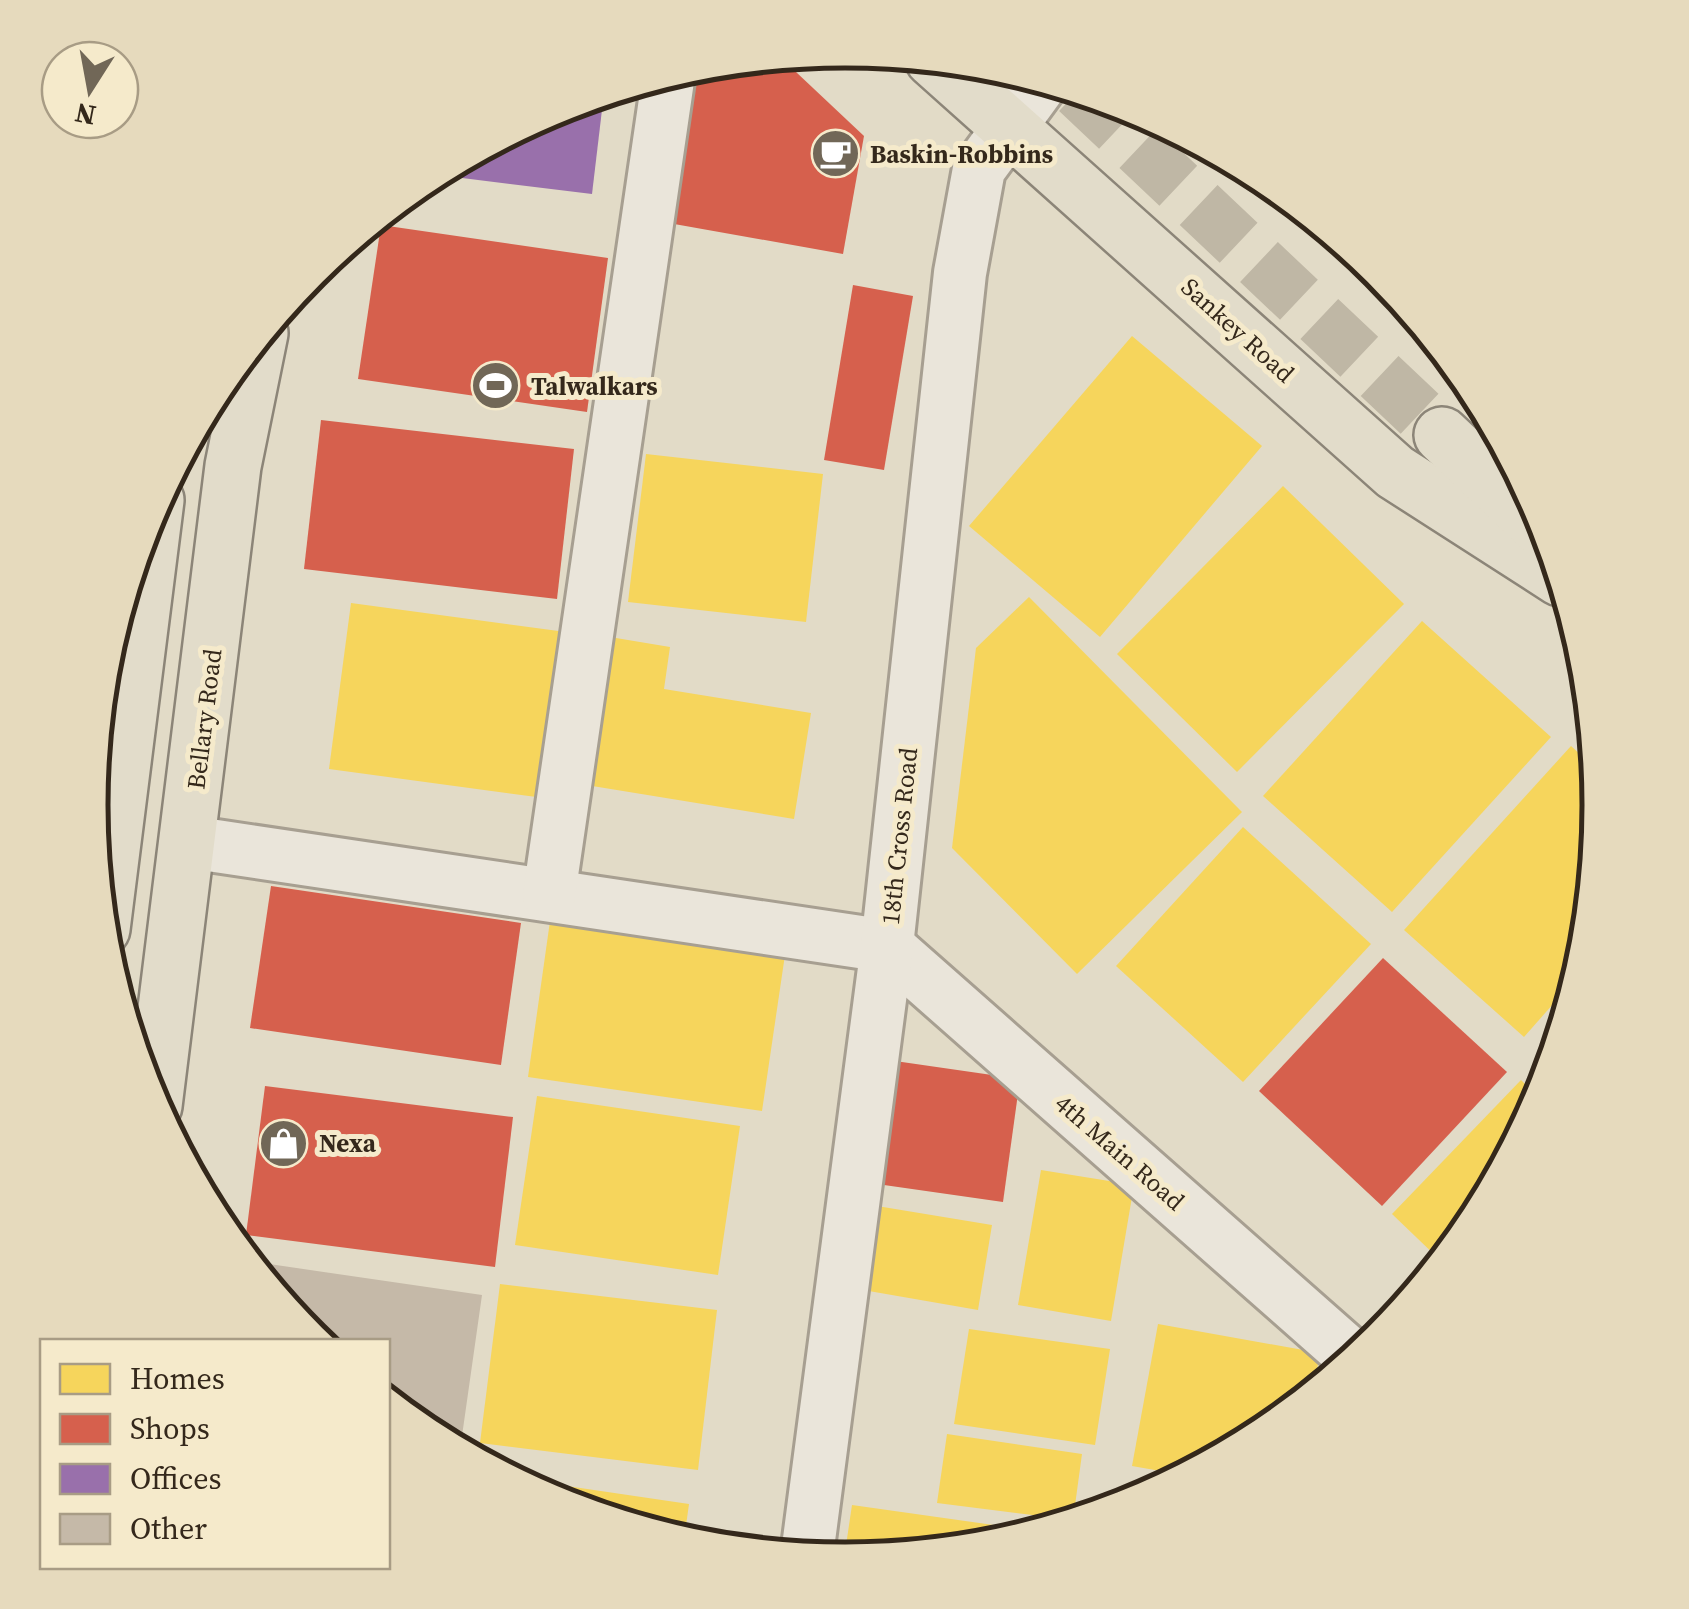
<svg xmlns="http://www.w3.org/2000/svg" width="1689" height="1609" viewBox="0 0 1689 1609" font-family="'Source Serif 4',serif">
  <rect width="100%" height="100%" fill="#e2dbc7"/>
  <!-- homes -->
  <g fill="#f6d55c">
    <path d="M 1132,336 L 1262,446 L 1100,637 L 969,526 Z"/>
    <path d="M 646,454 L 823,474 L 806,622 L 628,602 Z"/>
    <path d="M 1283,486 L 1404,604 L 1237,772 L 1117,654 Z"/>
    <path d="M 1029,597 L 1242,812 L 1077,974 L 952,848 L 976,648 Z"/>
    <path d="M 351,603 L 566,632 L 544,798 L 329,769 Z"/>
    <path d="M 1422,621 L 1551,737 L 1392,912 L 1263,796 Z"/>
    <path d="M 604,636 L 670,647 L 664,689 L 811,713 L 794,819 L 580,784 Z"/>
    <path d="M 1571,746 L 1595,768 L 1599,805 L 1584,952 L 1576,978 L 1524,1037 L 1404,930 Z"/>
    <path d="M 1243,827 L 1371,944 L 1243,1082 L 1116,966 Z"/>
    <path d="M 551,914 L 786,948 L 762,1111 L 528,1077 Z"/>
    <path d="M 1521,1080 L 1539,1098 L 1472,1224 L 1441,1261 L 1392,1214 Z"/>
    <path d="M 537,1096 L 740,1126 L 718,1275 L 515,1245 Z"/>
    <path d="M 1041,1170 L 1134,1185 L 1111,1321 L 1018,1305 Z"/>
    <path d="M 877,1206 L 992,1225 L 978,1310 L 863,1290 Z"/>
    <path d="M 500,1284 L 717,1310 L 698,1470 L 480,1443 Z"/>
    <path d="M 1158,1324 L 1320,1353 L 1313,1391 L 1263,1432 L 1183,1475 L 1132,1466 Z"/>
    <path d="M 969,1329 L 1110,1349 L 1095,1445 L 954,1424 Z"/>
    <path d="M 947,1434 L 1082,1454 L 1073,1520 L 937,1503 Z"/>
    <path d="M 1130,1484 L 1157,1489 L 1127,1504 Z"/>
    <path d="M 560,1485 L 689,1504 L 684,1540 L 558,1502 Z"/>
    <path d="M 852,1505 L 1036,1531 L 991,1545 L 844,1559 Z"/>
  </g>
  <!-- shops -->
  <g fill="#d6604d">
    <path d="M 779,56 L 864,136 L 843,254 L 663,222 L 689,67 Z"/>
    <path d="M 381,225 L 608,258 L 587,412 L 358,379 Z"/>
    <path d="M 853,285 L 913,296 L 884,470 L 824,460 Z"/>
    <path d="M 321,420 L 574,449 L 557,599 L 304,569 Z"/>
    <path d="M 271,886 L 521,923 L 501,1065 L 250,1028 Z"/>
    <path d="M 1383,958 L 1507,1072 L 1382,1206 L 1259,1091 Z"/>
    <path d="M 895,1061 L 1020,1079 L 1003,1202 L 877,1184 Z"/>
    <path d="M 265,1086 L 513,1117 L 495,1267 L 246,1235 Z"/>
  </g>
  <!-- offices -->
  <path fill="#9970ab" d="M 604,93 L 592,194 L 430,174 L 556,107 Z"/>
  <!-- building -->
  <path fill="#c5b9a8" d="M 248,1261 L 482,1295 L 460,1450 L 425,1432 L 388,1401 L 388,1342 L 315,1342 Z"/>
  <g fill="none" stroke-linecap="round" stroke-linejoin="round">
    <!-- major-tunnel -->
    <path stroke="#bfb7a5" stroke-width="55" stroke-dasharray="55 28" stroke-linecap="butt" d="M 1078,91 L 1442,435"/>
    <defs>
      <g id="minor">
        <path d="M 189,842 L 887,946"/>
        <path d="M 549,895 L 669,73"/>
        <path d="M 887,946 L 1354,1358"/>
        <path d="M 807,1555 L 887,946 L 960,273 L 979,169 L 1044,80"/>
      </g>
      <g id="major">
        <path d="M 933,59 L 1395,472 L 1560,578"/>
        <path d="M 1442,435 L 1548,535"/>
        <path d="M 102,929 L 156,500"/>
        <path d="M 154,1106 L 233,466 L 260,333"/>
      </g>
    </defs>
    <!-- minor casing -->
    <use href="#minor" stroke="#a79f91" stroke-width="58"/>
    <!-- major casing -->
    <use href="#major" stroke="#8c8578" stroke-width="60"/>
    <!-- minor -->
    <use href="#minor" stroke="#eae5da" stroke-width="52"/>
    <!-- major -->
    <use href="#major" stroke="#e2dcca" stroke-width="55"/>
  </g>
  <!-- icons -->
  <defs>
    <symbol id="cafe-disc" viewBox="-11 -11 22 22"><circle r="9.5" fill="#716757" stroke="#f5eacb"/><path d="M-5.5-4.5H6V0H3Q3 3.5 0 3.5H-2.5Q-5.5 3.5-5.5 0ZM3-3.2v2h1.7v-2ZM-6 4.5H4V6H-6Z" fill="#fff"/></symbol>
    <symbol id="stadium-disc" viewBox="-11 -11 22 22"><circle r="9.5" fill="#716757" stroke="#f5eacb"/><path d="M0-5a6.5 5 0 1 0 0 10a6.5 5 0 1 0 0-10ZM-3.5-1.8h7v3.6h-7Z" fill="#fff"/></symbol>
    <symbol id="shop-disc" viewBox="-11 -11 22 22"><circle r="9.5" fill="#716757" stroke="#f5eacb"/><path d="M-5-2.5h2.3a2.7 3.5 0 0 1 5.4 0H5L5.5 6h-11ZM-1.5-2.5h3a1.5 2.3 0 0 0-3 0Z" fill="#fff"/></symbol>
  </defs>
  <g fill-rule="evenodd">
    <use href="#cafe-disc" x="808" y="126" width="55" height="55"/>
    <use href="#stadium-disc" x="468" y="358" width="55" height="55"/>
    <use href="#shop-disc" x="256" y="1116" width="55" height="55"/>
  </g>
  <g text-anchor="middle" stroke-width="10" stroke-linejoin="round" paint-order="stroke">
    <!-- poi labels -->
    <g font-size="25" font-weight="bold" fill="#34281b" stroke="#f5eacb" text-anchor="start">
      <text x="870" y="163">Baskin-Robbins</text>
      <text x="531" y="395">Talwalkars</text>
      <text x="319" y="1152">Nexa</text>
    </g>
    <!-- street labels -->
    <g font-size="25" fill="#34281b" stroke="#f5eacb">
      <text transform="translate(1238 330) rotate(42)" y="9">Sankey Road</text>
      <text transform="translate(204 719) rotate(-83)" y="9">Bellary Road</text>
      <text transform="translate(899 836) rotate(-84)" y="9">18th Cross Road</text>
      <text transform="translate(1120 1152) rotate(41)" y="9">4th Main Road</text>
    </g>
  </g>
  <!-- crop -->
  <path d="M0 0H1689V1609H0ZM108 805a737 737 0 1 1 1474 0a737 737 0 1 1-1474 0Z" fill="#e6dabd" fill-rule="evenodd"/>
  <path fill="none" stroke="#34281b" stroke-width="5" d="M108 805a737 737 0 1 1 1474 0a737 737 0 1 1-1474 0Z"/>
  <!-- legend -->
  <rect x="40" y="1339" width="350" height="230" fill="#f5eacb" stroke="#a89c85" stroke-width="2.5"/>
  <rect x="60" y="1364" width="50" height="30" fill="#f6d55c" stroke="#a89c85" stroke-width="2.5"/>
  <text x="130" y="1389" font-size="30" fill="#34281b">Homes</text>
  <rect x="60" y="1414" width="50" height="30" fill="#d6604d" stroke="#a89c85" stroke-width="2.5"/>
  <text x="130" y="1439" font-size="30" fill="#34281b">Shops</text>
  <rect x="60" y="1464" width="50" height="30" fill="#9970ab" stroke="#a89c85" stroke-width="2.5"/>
  <text x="130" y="1489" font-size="30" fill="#34281b">Offices</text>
  <rect x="60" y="1514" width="50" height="30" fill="#c5b9a8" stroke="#a89c85" stroke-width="2.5"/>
  <text x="130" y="1539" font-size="30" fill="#34281b">Other</text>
  <!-- north arrow -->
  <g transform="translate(90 90) rotate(191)"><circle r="48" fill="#f5eacb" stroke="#a89c85" stroke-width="2.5"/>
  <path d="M0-8L18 38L0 25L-18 38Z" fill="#716757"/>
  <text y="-15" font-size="28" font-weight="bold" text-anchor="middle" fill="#34281b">N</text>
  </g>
</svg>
